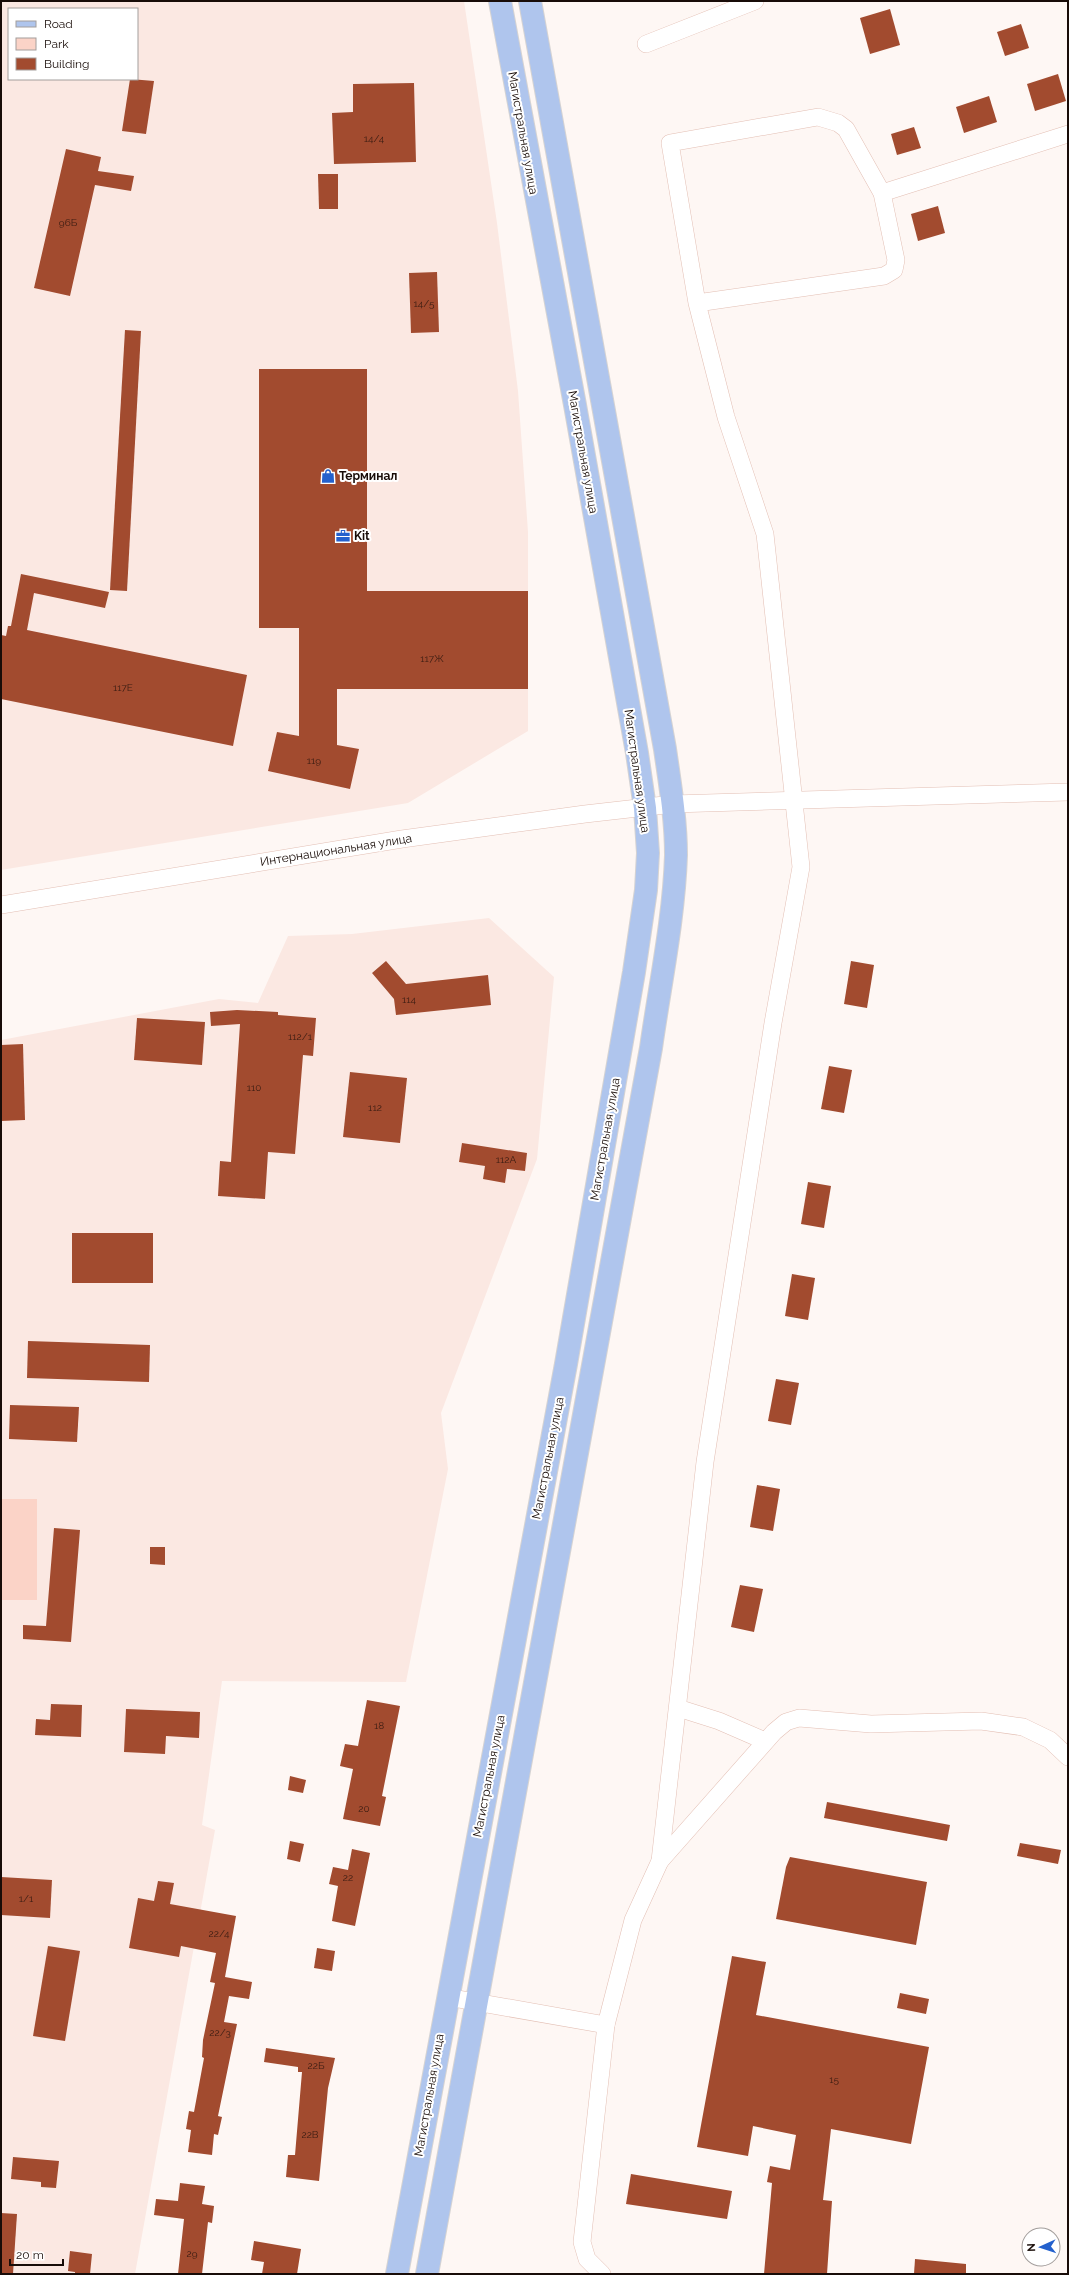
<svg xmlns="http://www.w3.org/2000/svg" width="1069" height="2275" viewBox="0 0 1069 2275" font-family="Raleway,sans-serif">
  <rect width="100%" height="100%" fill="#fef7f4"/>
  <!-- built -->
  <g fill="#fbe8e2" fill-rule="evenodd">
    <path d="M 1,1 L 464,1 L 497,223 L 518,391 L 528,532 L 528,731 L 408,803 L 1,870 ZM 9,9 L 137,9 L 137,79 L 9,79 Z"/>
    <path d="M 489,918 L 554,977 L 537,1159 L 441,1413 L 448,1469 L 406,1682 L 222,1681 L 202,1825 L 215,1830 L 135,2274 L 1,2274 L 1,1040 L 219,999 L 258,1003 L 288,936 L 352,934 Z"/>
  </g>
  <!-- green -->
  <rect fill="#fbd3c7" x="1" y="1499" width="36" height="101"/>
  <!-- building -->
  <g fill="#a24b2f">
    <path d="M 890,9 L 900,45 L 870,54 L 860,18 Z"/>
    <path d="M 1021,24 L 1029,48 L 1005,56 L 997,32 Z"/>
    <path d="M 1058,74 L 1066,101 L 1035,111 L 1027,84 Z"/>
    <path d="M 130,79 L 154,81 L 146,134 L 122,131 Z"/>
    <path d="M 414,83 L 416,162 L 334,164 L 332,113 L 353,112 L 353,84 Z"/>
    <path d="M 989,96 L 997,122 L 964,133 L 956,107 Z"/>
    <path d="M 914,127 L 921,148 L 897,155 L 891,134 Z"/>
    <path d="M 66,149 L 101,157 L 98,171 L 134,176 L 131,191 L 95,185 L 70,296 L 34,288 Z"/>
    <path d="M 318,174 L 338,174 L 338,209 L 319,209 Z"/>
    <path d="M 938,206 L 945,233 L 918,241 L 911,214 Z"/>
    <path d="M 437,272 L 439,332 L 411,333 L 409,273 Z"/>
    <path d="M 125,330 L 141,331 L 127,591 L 110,590 Z"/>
    <path d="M 259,369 L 367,369 L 367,591 L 528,591 L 528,689 L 337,689 L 337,745 L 359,749 L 350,789 L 268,771 L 277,732 L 299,736 L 299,628 L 259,628 Z"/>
    <path d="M 21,574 L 109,592 L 105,608 L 34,593 L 27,630 L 247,675 L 233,746 L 1,699 L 1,635 L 6,636 L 8,626 L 11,626 Z"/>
    <path d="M 386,961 L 406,984 L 488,975 L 491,1005 L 396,1015 L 394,999 L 372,973 Z"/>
    <path d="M 851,961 L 874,965 L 867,1008 L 844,1004 Z"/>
    <path d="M 237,1010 L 278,1012 L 278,1015 L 316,1018 L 313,1056 L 303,1055 L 295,1154 L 268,1152 L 265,1199 L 218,1196 L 220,1161 L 231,1162 L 240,1024 L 211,1026 L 210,1012 Z"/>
    <path d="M 137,1018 L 205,1022 L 202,1065 L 134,1060 Z"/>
    <path d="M 23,1044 L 25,1120 L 1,1121 L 1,1045 Z"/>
    <path d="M 829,1066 L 852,1070 L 844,1113 L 821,1109 Z"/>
    <path d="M 350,1072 L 407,1078 L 400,1143 L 343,1137 Z"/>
    <path d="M 462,1143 L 527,1153 L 525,1171 L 507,1169 L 505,1183 L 483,1179 L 485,1166 L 459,1162 Z"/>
    <path d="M 808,1182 L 831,1186 L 824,1228 L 801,1224 Z"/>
    <rect x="72" y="1233" width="81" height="50"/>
    <path d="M 792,1274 L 815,1278 L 808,1320 L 785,1316 Z"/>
    <path d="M 28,1341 L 150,1345 L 149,1382 L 27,1378 Z"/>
    <path d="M 776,1379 L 799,1383 L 791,1425 L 768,1421 Z"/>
    <path d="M 10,1405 L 79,1407 L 77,1442 L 9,1439 Z"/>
    <path d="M 757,1485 L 780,1489 L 773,1531 L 750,1527 Z"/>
    <path d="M 54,1528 L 80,1530 L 71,1642 L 23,1639 L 23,1625 L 46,1626 Z"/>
    <path d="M 150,1547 L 165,1547 L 165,1565 L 150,1564 Z"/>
    <path d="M 740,1585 L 763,1589 L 754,1632 L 731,1627 Z"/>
    <path d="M 367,1700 L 400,1706 L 382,1796 L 386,1797 L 380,1826 L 343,1819 L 353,1769 L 340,1766 L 345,1744 L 358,1746 Z"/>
    <path d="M 51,1704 L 82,1705 L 81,1737 L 35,1735 L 36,1719 L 50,1720 Z"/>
    <path d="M 126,1709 L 200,1712 L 199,1738 L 166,1736 L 165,1754 L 124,1752 Z"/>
    <path d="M 290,1776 L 306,1780 L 303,1793 L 288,1790 Z"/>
    <path d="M 827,1802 L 950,1825 L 947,1841 L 824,1818 Z"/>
    <path d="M 290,1841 L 304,1844 L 300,1862 L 287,1859 Z"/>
    <path d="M 1020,1843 L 1061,1850 L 1058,1864 L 1017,1856 Z"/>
    <path d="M 352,1849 L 370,1853 L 355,1926 L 332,1921 L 338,1886 L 329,1884 L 333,1867 L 348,1870 Z"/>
    <path d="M 790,1857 L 927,1882 L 916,1945 L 776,1919 L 786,1867 Z"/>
    <path d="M 1,1877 L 52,1880 L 50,1918 L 1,1915 Z"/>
    <path d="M 158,1881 L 174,1883 L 170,1904 L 236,1916 L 225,1977 L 252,1982 L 249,1999 L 229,1996 L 224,2022 L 237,2024 L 218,2116 L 222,2117 L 218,2135 L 214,2134 L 212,2155 L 188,2152 L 191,2130 L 186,2129 L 189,2111 L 194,2112 L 204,2058 L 202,2057 L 203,2040 L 215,1983 L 210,1982 L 216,1953 L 181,1946 L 179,1957 L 129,1948 L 138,1898 L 154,1901 Z"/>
    <path d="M 48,1946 L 80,1951 L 65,2041 L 33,2036 Z"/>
    <path d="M 317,1948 L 335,1951 L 332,1971 L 314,1968 Z"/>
    <path d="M 732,1956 L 766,1962 L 756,2015 L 929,2047 L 911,2144 L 831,2129 L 823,2200 L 832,2201 L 827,2274 L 764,2274 L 772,2183 L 767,2182 L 770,2166 L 790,2170 L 796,2135 L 753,2126 L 748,2156 L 697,2147 Z"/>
    <path d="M 900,1993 L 929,1999 L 926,2014 L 897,2008 Z"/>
    <path d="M 266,2048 L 335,2058 L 328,2088 L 319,2181 L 286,2177 L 288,2155 L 295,2155 L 302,2072 L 298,2072 L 298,2067 L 264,2062 Z"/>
    <path d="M 13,2157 L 59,2161 L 56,2188 L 41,2187 L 41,2182 L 11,2179 Z"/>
    <path d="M 631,2174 L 732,2191 L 727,2219 L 626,2204 Z"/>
    <path d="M 180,2183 L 205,2186 L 202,2204 L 214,2206 L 212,2223 L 208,2222 L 202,2274 L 178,2274 L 184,2219 L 154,2215 L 156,2199 L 178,2201 Z"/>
    <path d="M 1,2213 L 17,2214 L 13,2274 L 1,2274 Z"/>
    <path d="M 254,2241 L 301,2249 L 297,2274 L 262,2274 L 264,2262 L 251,2260 Z"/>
    <path d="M 70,2251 L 92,2254 L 90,2274 L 75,2274 L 75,2272 L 68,2271 Z"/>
    <path d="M 915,2259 L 966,2264 L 966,2274 L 914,2274 Z"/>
  </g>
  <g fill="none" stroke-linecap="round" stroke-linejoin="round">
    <defs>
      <g id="minor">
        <path d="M 646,44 L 755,1"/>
        <path d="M 882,193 L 1068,134"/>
        <path d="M 1,905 L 402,839 L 585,814 L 673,804 L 1068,792"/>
        <path d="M 678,1708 L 719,1721 L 765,1741"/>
        <path d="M 660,1861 L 774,1732 L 786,1722 L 799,1718 L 871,1724 L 981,1721 L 1023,1727 L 1050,1740 L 1068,1757"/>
        <path d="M 447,1997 L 606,2025"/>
        <path d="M 602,2274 L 587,2259 L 582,2242 L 606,2025 L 633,1920 L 660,1861 L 705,1462 L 773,1023 L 801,867 L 765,534 L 726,417 L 697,303 L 670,143 L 818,117 L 838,123 L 846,129 L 882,193 L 896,260 L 894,270 L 884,276 L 697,303"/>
      </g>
      <g id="major">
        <path d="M 397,2274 L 566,1364 L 634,972 L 646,890 L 648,853 L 645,808 L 637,753 L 575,405 L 500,1"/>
        <path d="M 427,2274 L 651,1048 C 660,984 674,919 676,855 C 676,819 670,784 665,749 L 530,1"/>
      </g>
    </defs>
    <!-- minor casing -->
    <use href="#minor" stroke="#e3bfb4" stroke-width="18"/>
    <!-- major casing -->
    <use href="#major" stroke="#d5d3d3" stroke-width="24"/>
    <!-- minor -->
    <use href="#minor" stroke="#fff" stroke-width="17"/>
    <!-- major -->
    <use href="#major" stroke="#afc5ed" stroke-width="22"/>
  </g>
  <!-- icons -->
  <defs>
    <symbol id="shop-bare" viewBox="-9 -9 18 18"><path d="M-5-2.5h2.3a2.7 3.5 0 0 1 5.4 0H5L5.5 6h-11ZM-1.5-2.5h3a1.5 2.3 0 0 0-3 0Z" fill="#2461cd" stroke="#fff" stroke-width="2.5" paint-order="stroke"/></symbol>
    <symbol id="office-bare" viewBox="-9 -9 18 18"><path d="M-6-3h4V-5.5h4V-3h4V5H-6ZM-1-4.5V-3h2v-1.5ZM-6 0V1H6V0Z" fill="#2461cd" stroke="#fff" stroke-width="2.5" paint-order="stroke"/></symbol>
  </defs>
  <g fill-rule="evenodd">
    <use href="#shop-bare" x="318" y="466" width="20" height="20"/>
    <use href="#office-bare" x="333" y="526" width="20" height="20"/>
  </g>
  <g text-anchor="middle" stroke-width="4" stroke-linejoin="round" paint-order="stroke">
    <!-- number labels -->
    <g font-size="10" fill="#3a1c12">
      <text x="374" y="142">14/4</text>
      <text x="68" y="226">96Б</text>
      <text x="424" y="307">14/5</text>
      <text x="432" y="662">117Ж</text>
      <text x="123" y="691">117Е</text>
      <text x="314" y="764">119</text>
      <text x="409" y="1003">114</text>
      <text x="300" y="1040">112/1</text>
      <text x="254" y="1091">110</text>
      <text x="375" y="1111">112</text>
      <text x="506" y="1163">112А</text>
      <text x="379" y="1729">18</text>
      <text x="364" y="1812">20</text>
      <text x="348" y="1881">22</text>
      <text x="26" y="1902">1/1</text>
      <text x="219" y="1937">22/4</text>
      <text x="220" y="2036">22/3</text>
      <text x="316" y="2069">22Б</text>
      <text x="834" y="2083">15</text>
      <text x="310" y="2138">22В</text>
      <text x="192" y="2257">29</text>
    </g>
    <!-- street labels -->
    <g font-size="12" fill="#180c08" stroke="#fff">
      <text transform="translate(523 133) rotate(80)" y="4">Магистральная улица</text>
      <text transform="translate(583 452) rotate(80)" y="4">Магистральная улица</text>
      <text transform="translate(637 771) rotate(82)" y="4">Магистральная улица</text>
      <text transform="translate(336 850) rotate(-9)" y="4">Интернациональная улица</text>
      <text transform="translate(605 1139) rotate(-80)" y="4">Магистральная улица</text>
      <text transform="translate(548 1458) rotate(-79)" y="4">Магистральная улица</text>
      <text transform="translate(489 1776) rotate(-79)" y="4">Магистральная улица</text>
      <text transform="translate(429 2095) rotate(-80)" y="4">Магистральная улица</text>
    </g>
    <!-- poi labels -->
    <g font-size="12" font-weight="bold" fill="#180c08" stroke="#fff" text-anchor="start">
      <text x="339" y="480">Терминал</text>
      <text x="354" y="540">Kit</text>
    </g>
  </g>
  <!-- border -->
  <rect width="1069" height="2275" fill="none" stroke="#180c08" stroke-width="4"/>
  <!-- legend -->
  <rect x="8" y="8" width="130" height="72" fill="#ffffff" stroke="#a39e9c"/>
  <rect x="16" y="21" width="20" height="6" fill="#afc5ed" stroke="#a39e9c"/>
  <text x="44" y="28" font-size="12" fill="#180c08">Road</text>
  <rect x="16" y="38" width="20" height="12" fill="#fbd3c7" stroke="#a39e9c"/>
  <text x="44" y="48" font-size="12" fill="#180c08">Park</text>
  <rect x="16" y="58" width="20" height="12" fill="#a24b2f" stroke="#a39e9c"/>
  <text x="44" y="68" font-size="12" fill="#180c08">Building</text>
  <!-- north arrow -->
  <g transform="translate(1041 2247) rotate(267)"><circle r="19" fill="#ffffff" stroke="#a39e9c"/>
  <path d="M0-3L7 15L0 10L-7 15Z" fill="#2461cd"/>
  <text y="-6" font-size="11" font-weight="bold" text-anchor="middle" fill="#180c08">N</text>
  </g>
  <!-- scale -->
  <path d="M10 2259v6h53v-6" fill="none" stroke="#180c08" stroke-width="2"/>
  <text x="16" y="2259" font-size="12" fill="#180c08" stroke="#ffffff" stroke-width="3" paint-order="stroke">20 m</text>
</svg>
